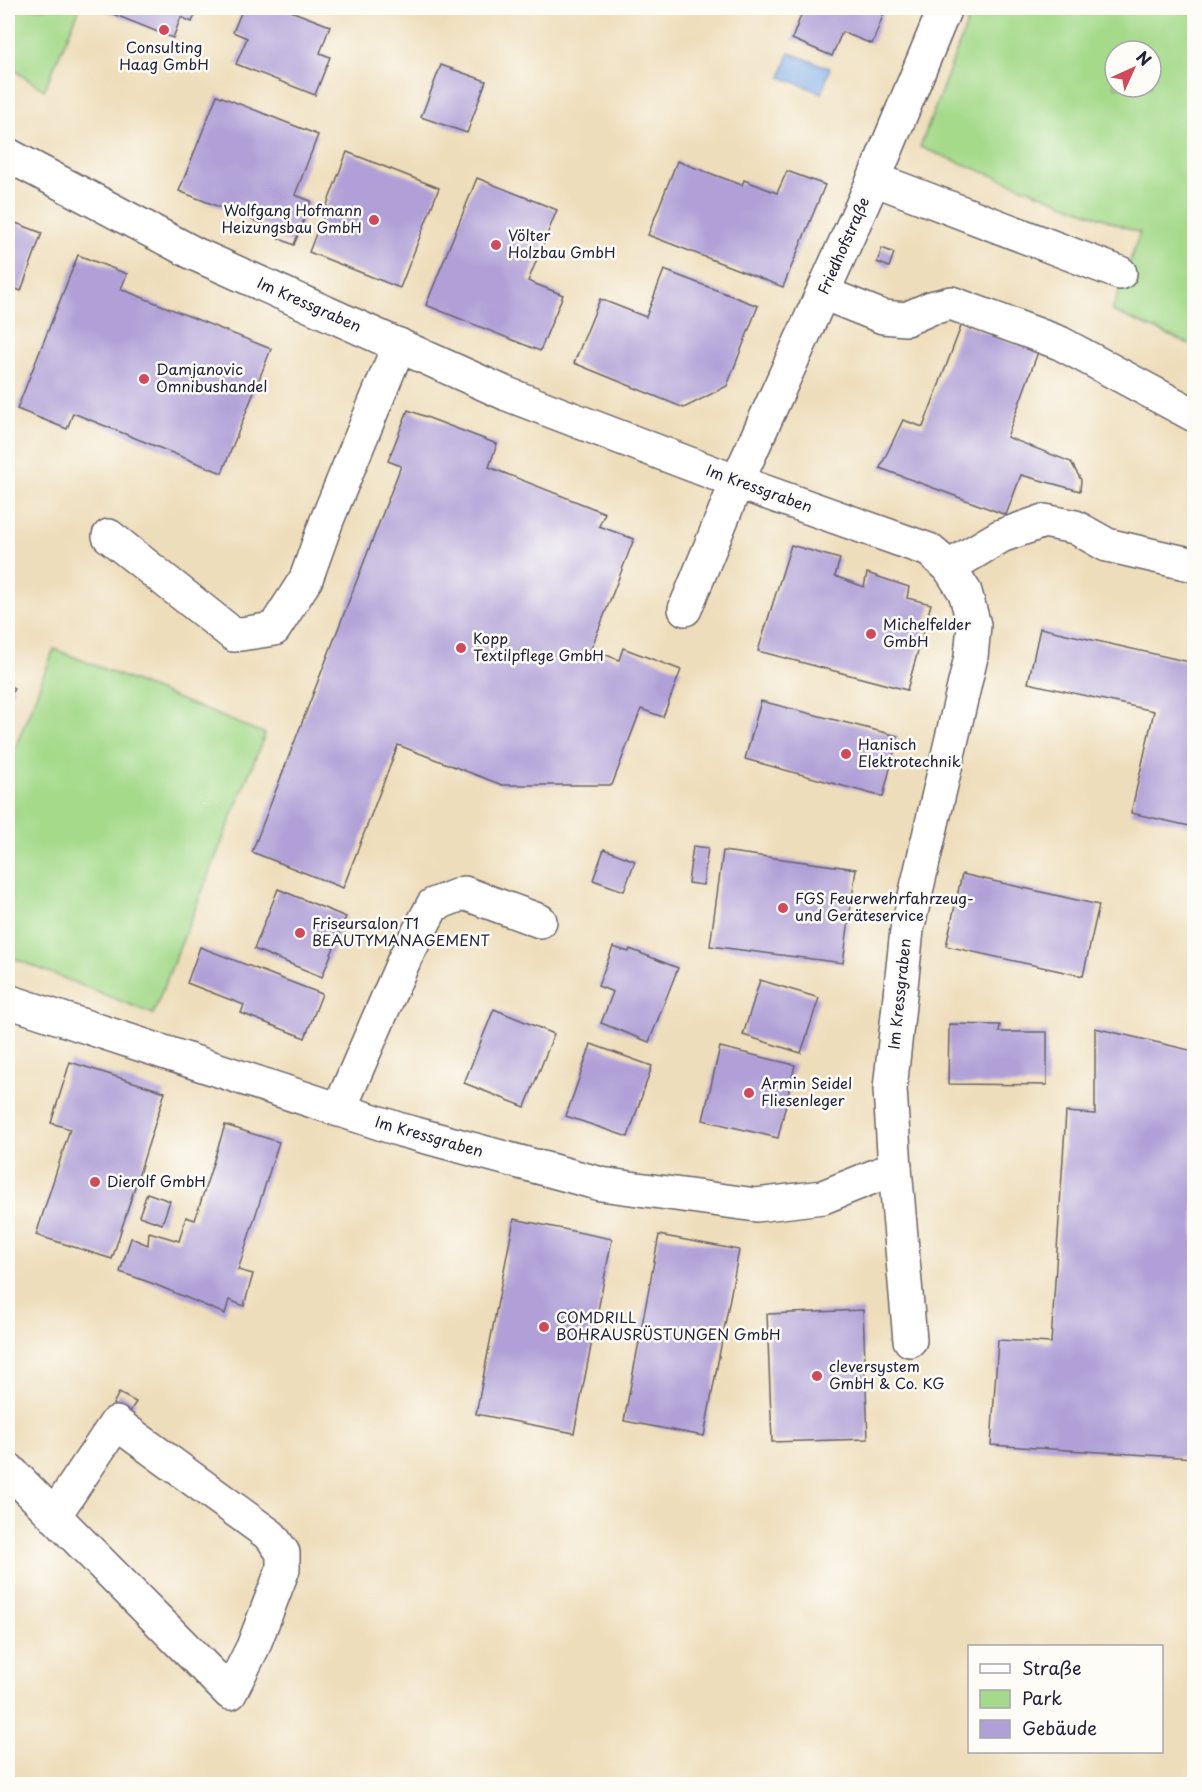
<svg xmlns="http://www.w3.org/2000/svg" width="1202" height="1792" viewBox="0 0 1202 1792" font-family="'Playpen Sans',sans-serif">
  <rect width="100%" height="100%" fill="#fdfcf7"/>
  <filter id="ink" filterUnits="userSpaceOnUse"><feTurbulence type="fractalNoise" baseFrequency=".0167" numOctaves="2"/><feDisplacementMap in="SourceGraphic" scale="12" xChannelSelector="R" yChannelSelector="G"/><feConvolveMatrix kernelMatrix="1 2 1 2 8 2 1 2 1" color-interpolation-filters="sRGB"/></filter>
  <filter id="wash" filterUnits="userSpaceOnUse"><feTurbulence type="fractalNoise" baseFrequency=".008" numOctaves="4" result="noise"/><feDisplacementMap in="SourceGraphic" scale="24" xChannelSelector="R" yChannelSelector="G"/><feGaussianBlur stdDeviation="1.35" result="paint"/><feColorMatrix in="noise" values="0 0 0 0 0 0 0 0 0 0 0 0 0 0 0 0 0 1.4 0 .05"/><feComposite in="paint" operator="in"/></filter>
  <g filter="url(#wash)">
    <rect width="100%" height="100%" fill="#eeddba"/>
    <!-- green -->
    <g fill="#a5da8b" stroke="#647e63" stroke-width="1.5" fill-rule="evenodd">
      <path d="M 8,8 L 80,8 L 44,90 L 8,66 Z"/>
      <path d="M 973,8 L 1194,8 L 1194,346 L 1112,311 L 1140,233 L 920,147 ZM 1115,51 L 1151,51 L 1151,87 L 1115,87 Z"/>
      <path d="M 54,649 L 265,734 L 153,1014 L 8,956 L 8,766 Z"/>
    </g>
    <!-- water -->
    <path fill="#7dace7" stroke="#506791" stroke-width="1.5" d="M 789,53 L 830,68 L 822,93 L 781,77 Z"/>
    <g id="blocks">
      <!-- building -->
      <g fill="#b0a0d7">
        <path d="M 98,8 L 198,8 L 192,22 L 181,17 L 173,38 Z"/>
        <path d="M 243,8 L 283,8 L 330,26 L 320,53 L 330,57 L 315,95 L 236,64 L 247,38 L 233,32 Z"/>
        <path d="M 784,8 L 870,8 L 884,13 L 872,44 L 842,32 L 832,56 L 792,39 L 801,15 Z"/>
        <path d="M 441,65 L 486,81 L 467,133 L 421,117 Z"/>
        <path d="M 217,95 L 318,135 L 295,195 L 311,201 L 294,245 L 278,238 L 280,231 L 179,191 Z"/>
        <path d="M 347,152 L 439,188 L 400,288 L 309,252 Z"/>
        <path d="M 677,161 L 742,185 L 744,180 L 777,193 L 787,171 L 825,185 L 783,287 L 648,235 Z"/>
        <path d="M 477,178 L 557,210 L 528,281 L 563,295 L 540,351 L 426,305 Z"/>
        <path d="M 8,220 L 42,233 L 21,291 L 8,286 Z"/>
        <path d="M 882,248 L 894,253 L 889,267 L 877,262 Z"/>
        <path d="M 78,255 L 127,274 L 121,289 L 271,349 L 222,473 L 73,413 L 67,429 L 17,409 Z"/>
        <path d="M 664,270 L 758,306 L 727,386 L 684,408 L 574,363 L 600,299 L 646,317 Z"/>
        <path d="M 962,324 L 1038,352 L 1007,437 L 1071,462 L 1081,480 L 1080,491 L 1021,475 L 1006,515 L 880,468 L 903,420 L 923,427 Z"/>
        <path d="M 408,410 L 497,444 L 489,467 L 605,513 L 599,526 L 634,539 L 591,649 L 619,660 L 623,648 L 681,670 L 663,717 L 641,709 L 612,785 L 502,785 L 398,745 L 343,888 L 252,852 L 401,466 L 388,461 Z"/>
        <path d="M 791,545 L 840,559 L 835,576 L 864,587 L 867,573 L 909,587 L 907,598 L 931,604 L 907,690 L 758,651 Z"/>
        <path d="M 1040,628 L 1194,663 L 1194,827 L 1131,813 L 1154,711 L 1028,683 Z"/>
        <path d="M 8,685 L 14,688 L 8,704 Z"/>
        <path d="M 761,701 L 898,736 L 883,797 L 745,759 Z"/>
        <path d="M 693,846 L 708,848 L 703,885 L 688,883 Z"/>
        <path d="M 604,849 L 635,861 L 624,891 L 593,880 Z"/>
        <path d="M 723,851 L 856,869 L 843,963 L 710,946 Z"/>
        <path d="M 962,874 L 1099,905 L 1083,976 L 946,946 Z"/>
        <path d="M 278,889 L 346,917 L 322,977 L 254,949 Z"/>
        <path d="M 200,947 L 322,994 L 305,1038 L 241,1013 L 244,1005 L 187,983 Z"/>
        <path d="M 613,947 L 629,952 L 630,949 L 678,968 L 649,1042 L 601,1023 L 613,992 L 598,986 Z"/>
        <path d="M 760,980 L 819,998 L 801,1053 L 743,1035 Z"/>
        <path d="M 494,1009 L 554,1034 L 525,1107 L 464,1083 Z"/>
        <path d="M 949,1024 L 1000,1025 L 999,1032 L 1047,1032 L 1047,1085 L 948,1084 Z"/>
        <path d="M 1095,1028 L 1194,1051 L 1194,1458 L 991,1445 L 998,1340 L 1051,1343 L 1066,1112 L 1095,1114 Z"/>
        <path d="M 591,1044 L 652,1066 L 628,1137 L 566,1116 Z"/>
        <path d="M 720,1047 L 795,1065 L 778,1138 L 703,1120 Z"/>
        <path d="M 70,1062 L 165,1092 L 112,1259 L 36,1235 L 70,1129 L 51,1123 Z"/>
        <path d="M 225,1125 L 279,1142 L 238,1270 L 253,1274 L 244,1306 L 229,1300 L 225,1314 L 154,1284 L 120,1272 L 131,1238 L 148,1245 L 149,1232 L 179,1241 L 186,1217 L 195,1220 Z"/>
        <path d="M 147,1193 L 170,1201 L 162,1224 L 139,1216 Z"/>
        <path d="M 514,1219 L 612,1239 L 574,1433 L 476,1414 Z"/>
        <path d="M 659,1235 L 739,1250 L 704,1436 L 624,1421 Z"/>
        <path d="M 863,1310 L 868,1439 L 772,1442 L 767,1314 Z"/>
        <path d="M 119,1393 L 136,1402 L 129,1413 L 113,1404 Z"/>
      </g>
    </g>
  </g>
  <g filter="url(#ink)">
    <use href="#blocks" fill-opacity="0" stroke="#696367" stroke-width="1.5"/>
    <g fill="none" stroke-linecap="round" stroke-linejoin="round">
      <defs>
        <g id="minor">
          <path d="M 8,155 L 195,254 L 507,394 L 737,482 L 929,550 L 949,567 L 965,592 L 974,625 L 971,657 L 907,930 L 890,1089 L 895,1168 L 910,1340"/>
          <path d="M 874,179 L 1120,273"/>
          <path d="M 823,293 L 883,317 L 906,319 L 931,308 L 951,303 L 1060,343 L 1194,415"/>
          <path d="M 109,536 L 234,635 L 274,629 L 306,579 L 327,520 L 399,345"/>
          <path d="M 949,567 L 1001,536 L 1044,521 L 1075,527 L 1107,545 L 1194,565"/>
          <path d="M 685,609 L 737,482 L 874,179 L 945,8"/>
          <path d="M 8,1001 L 401,1130 L 601,1184 L 756,1205 L 823,1197 L 895,1168"/>
          <path d="M 339,1110 L 405,958 L 433,905 L 464,893 L 540,921"/>
          <path d="M 8,1469 L 230,1693 L 253,1647 L 283,1569 L 283,1553 L 271,1536 L 116,1423 L 54,1516"/>
        </g>
      </defs>
      <!-- minor casing -->
      <use href="#minor" stroke="#696367" stroke-width="36"/>
      <!-- minor -->
      <use href="#minor" stroke="#fff" stroke-width="33"/>
    </g>
  </g>
  <!-- markers -->
  <g fill="#d1495b" stroke="#fdfcf7" stroke-width="2">
    <circle cx="164" cy="30" r="6"/>
    <circle cx="374" cy="220" r="6"/>
    <circle cx="496" cy="245" r="6"/>
    <circle cx="144" cy="379" r="6"/>
    <circle cx="871" cy="634" r="6"/>
    <circle cx="461" cy="648" r="6"/>
    <circle cx="846" cy="754" r="6"/>
    <circle cx="783" cy="908" r="6"/>
    <circle cx="300" cy="933" r="6"/>
    <circle cx="749" cy="1093" r="6"/>
    <circle cx="95" cy="1182" r="6"/>
    <circle cx="544" cy="1327" r="6"/>
    <circle cx="817" cy="1376" r="6"/>
  </g>
  <g text-anchor="middle" stroke-width="5" stroke-linejoin="round" paint-order="stroke">
    <!-- poi labels -->
    <g font-size="15" fill="#22223b" stroke="#fdfcf7" text-anchor="start">
      <text x="164" y="53" text-anchor="middle">Consulting<tspan x="164" dy="17">Haag GmbH</tspan></text>
      <text x="362" y="216" text-anchor="end">Wolfgang Hofmann<tspan x="362" dy="17">Heizungsbau GmbH</tspan></text>
      <text x="508" y="241">Völter<tspan x="508" dy="17">Holzbau GmbH</tspan></text>
      <text x="156" y="375">Damjanovic<tspan x="156" dy="17">Omnibushandel</tspan></text>
      <text x="883" y="630">Michelfelder<tspan x="883" dy="17">GmbH</tspan></text>
      <text x="473" y="644">Kopp<tspan x="473" dy="17">Textilpflege GmbH</tspan></text>
      <text x="858" y="750">Hanisch<tspan x="858" dy="17">Elektrotechnik</tspan></text>
      <text x="795" y="904">FGS Feuerwehrfahrzeug-<tspan x="795" dy="17">und Geräteservice</tspan></text>
      <text x="312" y="929">Friseursalon T1<tspan x="312" dy="17">BEAUTYMANAGEMENT</tspan></text>
      <text x="761" y="1089">Armin Seidel<tspan x="761" dy="17">Fliesenleger</tspan></text>
      <text x="107" y="1187">Dierolf GmbH</text>
      <text x="556" y="1323">COMDRILL<tspan x="556" dy="17">BOHRAUSRÜSTUNGEN GmbH</tspan></text>
      <text x="829" y="1372">cleversystem<tspan x="829" dy="17">GmbH &amp; Co. KG</tspan></text>
    </g>
    <!-- street labels -->
    <g font-size="15" fill="#22223b" stroke="#fdfcf7">
      <text transform="translate(844 246) rotate(-66)" y="5">Friedhofstraße</text>
      <text transform="translate(309 305) rotate(24)" y="5">Im Kressgraben</text>
      <text transform="translate(759 489) rotate(20)" y="5">Im Kressgraben</text>
      <text transform="translate(900 994) rotate(-84)" y="5">Im Kressgraben</text>
      <text transform="translate(429 1137) rotate(16)" y="5">Im Kressgraben</text>
    </g>
  </g>
  <!-- margin -->
  <rect width="1202" height="1792" fill="none" stroke="#fdfcf7" stroke-width="30"/>
  <!-- legend -->
  <rect x="968" y="1645" width="195" height="108" fill="#fdfcf7" stroke="#a5a5ac" stroke-width="1.5"/>
  <rect x="980" y="1664" width="30" height="9" fill="#ffffff" stroke="#a5a5ac" stroke-width="1.5"/>
  <text x="1022" y="1675" font-size="18" fill="#22223b">Straße</text>
  <rect x="980" y="1690" width="30" height="18" fill="#a5da8b" stroke="#a5a5ac" stroke-width="1.5"/>
  <text x="1022" y="1705" font-size="18" fill="#22223b">Park</text>
  <rect x="980" y="1720" width="30" height="18" fill="#b0a0d7" stroke="#a5a5ac" stroke-width="1.5"/>
  <text x="1022" y="1735" font-size="18" fill="#22223b">Gebäude</text>
  <!-- north arrow -->
  <g transform="translate(1133 69) rotate(45)"><circle r="28" fill="#fdfcf7" stroke="#a5a5ac" stroke-width="1.5"/>
  <path d="M0-4.5L10 22L0 15L-10 22Z" fill="#d1495b"/>
  <text y="-9" font-size="16" font-weight="bold" text-anchor="middle" fill="#22223b">N</text>
  </g>
</svg>
